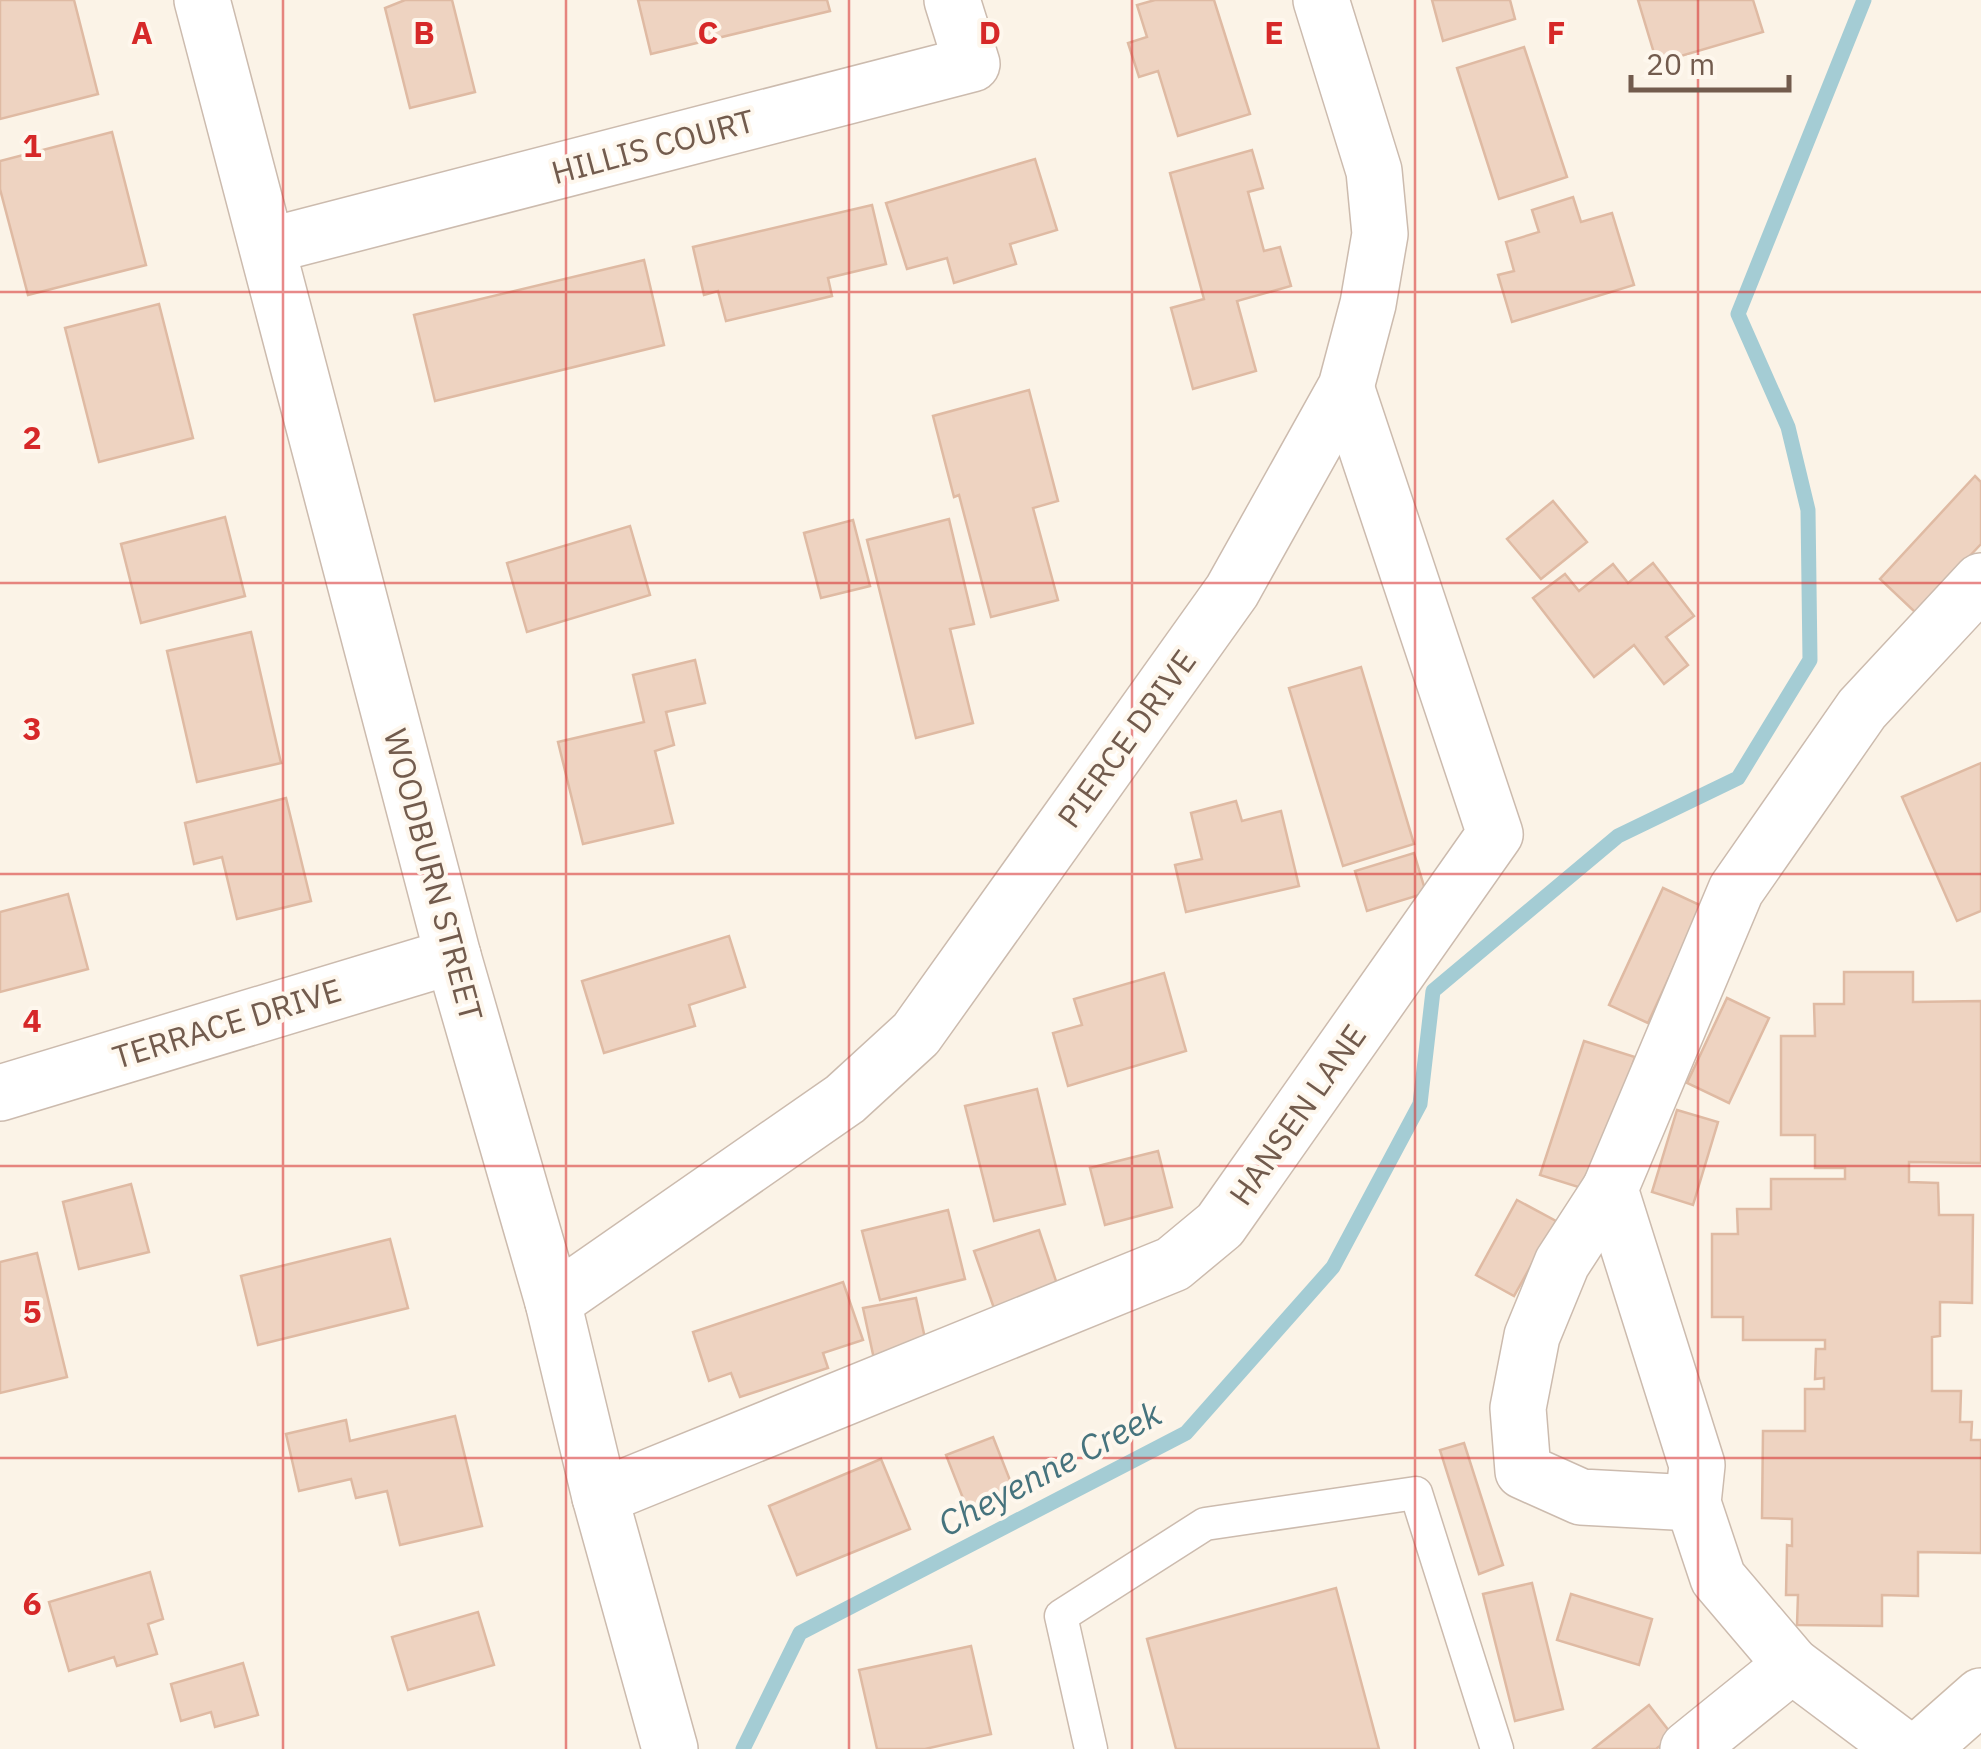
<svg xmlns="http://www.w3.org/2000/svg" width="1981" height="1749" viewBox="0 0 1981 1749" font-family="'IBM Plex Sans',sans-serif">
  <rect width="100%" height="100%" fill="#fbf3e7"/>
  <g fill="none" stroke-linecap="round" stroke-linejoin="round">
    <!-- stream -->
    <path stroke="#a4ccd4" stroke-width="15" d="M 743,1749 L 800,1633 L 1186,1433 L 1333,1267 L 1420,1104 L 1433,991 L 1618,836 L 1738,778 L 1810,660 L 1808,510 L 1788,427 L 1738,314 L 1864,0"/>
  </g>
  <!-- building -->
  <g fill="#eed3c1" stroke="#dfbaa3" stroke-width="2.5">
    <path d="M 0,0 L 74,0 L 98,94 L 0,119 Z"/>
    <path d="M 405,0 L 452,0 L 475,92 L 410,108 L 385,8 Z"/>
    <path d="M 638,0 L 827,0 L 830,11 L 651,54 Z"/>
    <path d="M 1155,0 L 1214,0 L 1250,114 L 1178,136 L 1158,71 L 1139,77 L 1128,43 L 1147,37 L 1137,5 Z"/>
    <path d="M 1432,0 L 1510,0 L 1515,19 L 1443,41 Z"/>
    <path d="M 1638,0 L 1753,0 L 1763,32 L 1657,63 Z"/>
    <path d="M 1524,47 L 1567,177 L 1499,199 L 1457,68 Z"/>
    <path d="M 112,132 L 146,265 L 28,295 L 0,189 L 0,161 Z"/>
    <path d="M 1252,150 L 1263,188 L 1248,192 L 1264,251 L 1280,247 L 1291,286 L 1237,301 L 1256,371 L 1193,389 L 1171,308 L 1204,299 L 1170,173 Z"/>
    <path d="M 1035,159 L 1057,230 L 1010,244 L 1016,264 L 954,283 L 947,258 L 907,269 L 886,203 Z"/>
    <path d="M 1573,197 L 1581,222 L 1612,213 L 1634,285 L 1512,322 L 1498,275 L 1514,271 L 1506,242 L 1539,232 L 1532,210 Z"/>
    <path d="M 872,205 L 886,264 L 828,278 L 832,296 L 726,321 L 718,291 L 704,295 L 693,247 Z"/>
    <path d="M 644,260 L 664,345 L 435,401 L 414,315 Z"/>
    <path d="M 159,304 L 193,438 L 99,462 L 65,328 Z"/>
    <path d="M 1029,390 L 1058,501 L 1033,508 L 1058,600 L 991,617 L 959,495 L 954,497 L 933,416 Z"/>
    <path d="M 1975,476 L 1981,482 L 1981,544 L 1916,613 L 1880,579 Z"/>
    <path d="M 1553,501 L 1587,542 L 1541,579 L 1507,539 Z"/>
    <path d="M 225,517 L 245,596 L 141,623 L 121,544 Z"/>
    <path d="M 949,519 L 974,624 L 950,629 L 973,723 L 916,738 L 867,540 Z"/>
    <path d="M 853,520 L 870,586 L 821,598 L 804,533 Z"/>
    <path d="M 630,526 L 650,595 L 527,632 L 507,563 Z"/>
    <path d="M 1653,563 L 1694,616 L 1666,637 L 1688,665 L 1664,684 L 1634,645 L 1594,677 L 1533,598 L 1565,574 L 1579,591 L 1613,564 L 1628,583 Z"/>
    <path d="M 251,632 L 281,763 L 197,782 L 167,651 Z"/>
    <path d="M 695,660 L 705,703 L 666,712 L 674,745 L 655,751 L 673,823 L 583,844 L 558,742 L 644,722 L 633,675 Z"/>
    <path d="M 1361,667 L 1414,844 L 1343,866 L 1289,688 Z"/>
    <path d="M 1981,763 L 1981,911 L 1957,921 L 1902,797 Z"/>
    <path d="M 286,798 L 311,901 L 237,919 L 222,857 L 194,864 L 185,823 Z"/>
    <path d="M 1236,801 L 1242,821 L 1281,811 L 1299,886 L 1186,912 L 1175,865 L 1202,859 L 1191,813 Z"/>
    <path d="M 1414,853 L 1426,893 L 1367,911 L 1355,871 Z"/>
    <path d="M 1663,888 L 1702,906 L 1648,1023 L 1609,1005 Z"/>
    <path d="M 68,894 L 88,969 L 0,992 L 0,912 Z"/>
    <path d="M 729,936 L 745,987 L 689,1005 L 695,1026 L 604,1053 L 582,981 Z"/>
    <path d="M 1844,972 L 1913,972 L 1913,1002 L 1981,1001 L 1981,1163 L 1909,1162 L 1909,1182 L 1938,1183 L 1939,1215 L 1973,1215 L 1972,1303 L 1940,1302 L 1940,1336 L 1932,1337 L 1932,1391 L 1961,1391 L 1960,1422 L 1972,1422 L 1971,1440 L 1981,1440 L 1981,1553 L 1918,1552 L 1918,1596 L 1882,1595 L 1882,1626 L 1797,1625 L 1798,1595 L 1786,1595 L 1787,1545 L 1792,1546 L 1792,1519 L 1762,1518 L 1763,1431 L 1805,1431 L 1805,1389 L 1824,1389 L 1824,1378 L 1815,1379 L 1816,1349 L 1825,1349 L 1825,1340 L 1743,1340 L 1743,1317 L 1712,1317 L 1712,1234 L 1738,1234 L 1737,1209 L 1771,1209 L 1771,1179 L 1845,1179 L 1845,1168 L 1815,1168 L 1815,1135 L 1781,1135 L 1781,1036 L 1815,1036 L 1814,1004 L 1844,1004 Z"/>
    <path d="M 1164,973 L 1186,1051 L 1068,1086 L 1053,1033 L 1082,1025 L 1074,999 Z"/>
    <path d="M 1727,998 L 1769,1018 L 1729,1103 L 1687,1083 Z"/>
    <path d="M 1584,1041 L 1635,1057 L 1591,1191 L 1540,1175 Z"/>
    <path d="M 1037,1089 L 1065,1204 L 994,1221 L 965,1106 Z"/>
    <path d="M 1677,1110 L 1718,1122 L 1693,1205 L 1652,1192 Z"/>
    <path d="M 1158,1151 L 1172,1207 L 1105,1225 L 1090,1168 Z"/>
    <path d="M 131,1184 L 149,1252 L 79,1269 L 63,1202 Z"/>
    <path d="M 1517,1200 L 1556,1221 L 1514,1296 L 1476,1275 Z"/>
    <path d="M 948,1210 L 965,1279 L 880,1300 L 862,1231 Z"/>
    <path d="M 1039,1230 L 1060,1293 L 996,1314 L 974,1251 Z"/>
    <path d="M 390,1239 L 408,1308 L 258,1345 L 241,1276 Z"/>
    <path d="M 37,1253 L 67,1377 L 0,1393 L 0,1262 Z"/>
    <path d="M 843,1282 L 863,1340 L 823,1353 L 828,1368 L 740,1397 L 731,1373 L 709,1381 L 693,1332 Z"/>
    <path d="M 916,1298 L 927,1347 L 874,1359 L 863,1308 Z"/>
    <path d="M 455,1416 L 482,1526 L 400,1545 L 387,1491 L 356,1498 L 351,1479 L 299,1491 L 286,1434 L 346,1420 L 350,1441 Z"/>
    <path d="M 993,1437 L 1015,1493 L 968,1511 L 946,1455 Z"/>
    <path d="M 1464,1443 L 1503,1565 L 1479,1574 L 1440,1450 Z"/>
    <path d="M 881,1459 L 910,1529 L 797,1575 L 769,1506 Z"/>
    <path d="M 150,1572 L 163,1619 L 148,1624 L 157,1654 L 117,1666 L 114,1657 L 69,1671 L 49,1602 Z"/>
    <path d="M 1532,1583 L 1563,1709 L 1515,1721 L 1483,1594 Z"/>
    <path d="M 1336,1588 L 1379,1749 L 1176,1749 L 1147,1639 Z"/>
    <path d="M 1571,1594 L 1652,1619 L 1639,1665 L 1557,1640 Z"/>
    <path d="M 478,1612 L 494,1665 L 408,1690 L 392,1637 Z"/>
    <path d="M 971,1646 L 991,1734 L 925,1749 L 877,1749 L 859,1670 Z"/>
    <path d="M 243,1663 L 258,1715 L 215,1727 L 211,1712 L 181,1721 L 171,1684 Z"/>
    <path d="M 1649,1705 L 1673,1736 L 1656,1749 L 1593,1749 Z"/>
  </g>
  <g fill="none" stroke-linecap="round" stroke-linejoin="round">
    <defs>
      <path id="service" d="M 1091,1749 L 1061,1616 L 1205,1524 L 1416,1493 L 1497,1749"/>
      <g id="minor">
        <path d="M 202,0 L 453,956 L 553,1302 L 600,1497 L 670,1749"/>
        <path d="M 268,246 L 972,64 L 952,0"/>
        <path d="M 0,1093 L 453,956"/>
        <path d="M 1610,1189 L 1562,1263 L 1532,1336 L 1518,1408 L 1523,1471 L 1581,1497 L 1693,1503"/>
        <path d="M 553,1302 L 845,1099 L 916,1034 L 1232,591 L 1346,387 L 1368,304 L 1380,234 L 1374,171 L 1321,0"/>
        <path d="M 600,1497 L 1173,1264 L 1220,1225 L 1495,834 L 1346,387"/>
        <path d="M 1688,1749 L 1792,1665"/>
        <path d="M 1904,1749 L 1792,1665 L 1718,1578 L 1693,1503 L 1697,1465 L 1610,1189 L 1736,890 L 1862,709 L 1981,581"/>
      </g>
      <path id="secondary" d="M 1921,1749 L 1981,1696"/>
    </defs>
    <!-- service casing -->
    <use href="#service" stroke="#ccbbae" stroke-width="35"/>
    <!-- minor casing -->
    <use href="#minor" stroke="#ccbbae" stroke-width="58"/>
    <!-- secondary casing -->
    <use href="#secondary" stroke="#cebcac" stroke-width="58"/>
    <!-- service -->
    <use href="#service" stroke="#fff" stroke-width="32"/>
    <!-- minor -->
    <use href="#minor" stroke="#fff" stroke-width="55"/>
    <!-- secondary -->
    <use href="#secondary" stroke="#fff" stroke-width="55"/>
  </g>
  <!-- grid -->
  <path fill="none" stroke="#d62828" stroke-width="2.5" stroke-opacity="0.55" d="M 283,0 L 283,1749M 566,0 L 566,1749M 849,0 L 849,1749M 1132,0 L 1132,1749M 1415,0 L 1415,1749M 1698,0 L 1698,1749M 0,292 L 1981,292M 0,583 L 1981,583M 0,874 L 1981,874M 0,1166 L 1981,1166M 0,1458 L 1981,1458"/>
  <g text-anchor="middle" stroke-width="8" stroke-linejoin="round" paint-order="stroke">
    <!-- street labels -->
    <g font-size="32" fill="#725b4d" stroke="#fef7ed">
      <text transform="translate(653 147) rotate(-15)" y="11">HILLIS COURT</text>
      <text transform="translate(1127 739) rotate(-54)" y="11">PIERCE DRIVE</text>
      <text transform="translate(433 875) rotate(75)" y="11">WOODBURN STREET</text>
      <text transform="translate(227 1024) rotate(-17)" y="11">TERRACE DRIVE</text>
      <text transform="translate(1298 1115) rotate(-55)" y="11">HANSEN LANE</text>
    </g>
    <!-- water labels -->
    <g font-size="35" font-style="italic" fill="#46737d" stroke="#fef7ed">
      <text transform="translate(1050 1469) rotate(-28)" y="12">Cheyenne Creek</text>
    </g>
  </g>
  <g font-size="32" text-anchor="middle" font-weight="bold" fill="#d62828" stroke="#fef7ed" stroke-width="8" stroke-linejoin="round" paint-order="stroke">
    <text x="142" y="44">A</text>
    <text x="424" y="44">B</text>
    <text x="708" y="44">C</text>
    <text x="990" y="44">D</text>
    <text x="1274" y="44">E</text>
    <text x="1556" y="44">F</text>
    <text x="32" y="157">1</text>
    <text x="32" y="449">2</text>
    <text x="32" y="740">3</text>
    <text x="32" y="1032">4</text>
    <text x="32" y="1323">5</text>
    <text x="32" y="1615">6</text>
  </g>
  <!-- scale -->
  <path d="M1631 75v15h158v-15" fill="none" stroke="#725b4d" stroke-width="5"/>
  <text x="1646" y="75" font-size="30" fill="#725b4d" stroke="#fef7ed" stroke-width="8" paint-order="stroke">20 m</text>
</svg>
